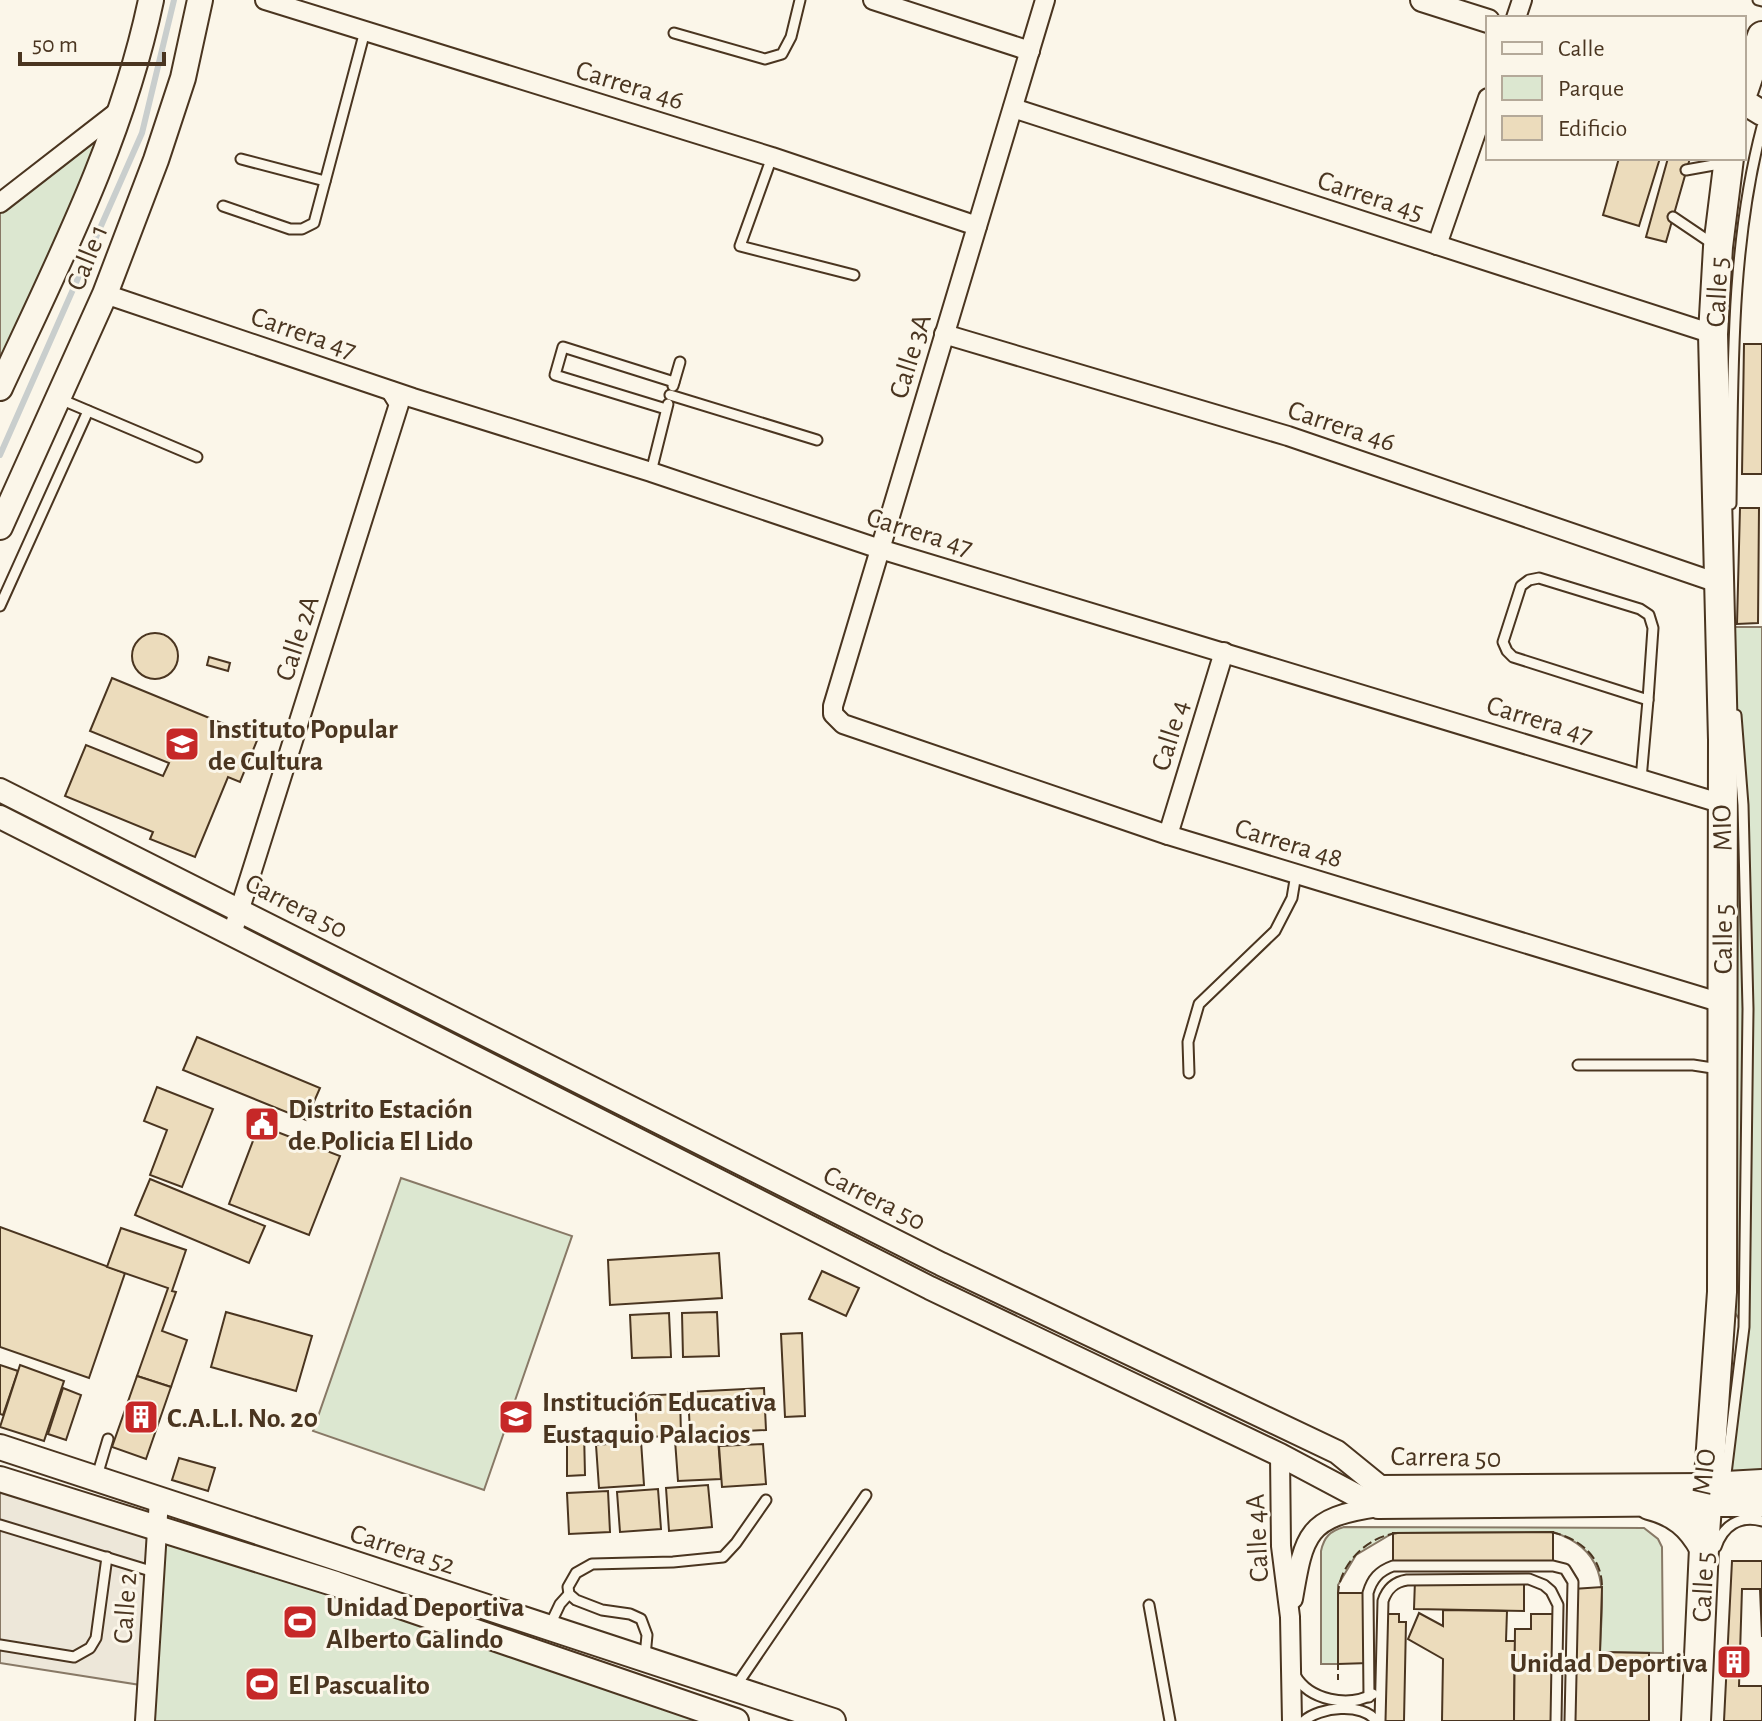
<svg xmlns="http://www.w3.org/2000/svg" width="1762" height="1721" viewBox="0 0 1762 1721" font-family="'Alegreya Sans',sans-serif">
  <rect width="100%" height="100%" fill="#fbf6e9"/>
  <!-- green -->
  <g fill="#dce7d0" stroke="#887966" stroke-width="2">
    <path d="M 123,108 L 0,388 L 0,203 Z"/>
    <path d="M 1729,627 L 1762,627 L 1762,1482 L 1724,1484 L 1744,1327 L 1722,1292 L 1723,740 L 1741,800 Z"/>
    <path d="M 401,1178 L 572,1236 L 484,1490 L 313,1431 Z"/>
    <path d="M 1344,1527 L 1644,1528 L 1658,1539 L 1662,1547 L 1663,1653 L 1600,1652 C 1601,1599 1615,1552 1553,1532 L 1393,1533 L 1356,1555 L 1338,1585 L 1338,1664 L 1321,1664 L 1321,1551 C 1324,1537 1330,1531 1344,1527 Z"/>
    <path d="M 157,1529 L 736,1721 L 145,1721 Z"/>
  </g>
  <!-- parking -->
  <path fill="#ede7d9" stroke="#887966" stroke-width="2" d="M 0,1479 L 157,1529 L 147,1686 L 0,1663 Z"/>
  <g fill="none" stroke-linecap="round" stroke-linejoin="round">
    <!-- stream -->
    <path stroke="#c9cecd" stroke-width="6" d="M 0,455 L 142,133 L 174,0"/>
  </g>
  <!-- building -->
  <g fill="#ecdcbc" stroke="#4a3520" stroke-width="2">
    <path d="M 1619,158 L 1660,158 L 1639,226 L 1603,215 Z"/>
    <path d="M 1668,158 L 1690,158 L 1666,242 L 1646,237 Z"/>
    <path d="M 1744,344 L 1762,344 L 1762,474 L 1742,474 Z"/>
    <path d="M 1740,508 L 1759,508 L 1758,623 L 1737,624 Z"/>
    <circle cx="155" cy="656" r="23"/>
    <path d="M 209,657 L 230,663 L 228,671 L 207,665 Z"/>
    <path d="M 112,678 L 258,738 L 240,782 L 228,777 L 195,857 L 150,839 L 153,832 L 65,796 L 86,745 L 163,776 L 169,763 L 90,731 Z"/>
    <path d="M 197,1037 L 320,1088 L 306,1120 L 183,1070 Z"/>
    <path d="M 157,1087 L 213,1109 L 182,1187 L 150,1175 L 167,1130 L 144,1121 Z"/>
    <path d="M 259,1125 L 340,1156 L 309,1235 L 229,1204 Z"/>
    <path d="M 150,1179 L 265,1226 L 249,1263 L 135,1215 Z"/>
    <path d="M 0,1227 L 125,1273 L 89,1378 L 0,1347 Z"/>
    <path d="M 121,1228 L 186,1250 L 172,1291 L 176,1292 L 162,1331 L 187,1340 L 171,1387 L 137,1376 L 168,1288 L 107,1267 Z"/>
    <path d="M 719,1253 L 722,1298 L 610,1305 L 608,1260 Z"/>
    <path d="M 822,1271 L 859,1288 L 846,1316 L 809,1299 Z"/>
    <path d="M 226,1312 L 312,1336 L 296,1391 L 211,1367 Z"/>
    <path d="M 717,1312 L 719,1356 L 683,1357 L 682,1313 Z"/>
    <path d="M 669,1313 L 671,1357 L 632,1358 L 630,1315 Z"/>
    <path d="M 802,1333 L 805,1416 L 785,1417 L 781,1334 Z"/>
    <path d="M 0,1365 L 18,1371 L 3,1415 L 0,1414 Z"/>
    <path d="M 20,1365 L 64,1381 L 44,1441 L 0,1427 Z"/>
    <path d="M 137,1376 L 171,1387 L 146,1459 L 112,1447 Z"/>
    <path d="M 63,1388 L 81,1395 L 66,1440 L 48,1434 Z"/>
    <path d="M 764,1388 L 766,1430 L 690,1434 L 688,1392 Z"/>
    <path d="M 680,1394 L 681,1436 L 637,1437 L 635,1396 Z"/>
    <path d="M 567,1431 L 584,1431 L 585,1475 L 567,1476 Z"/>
    <path d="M 718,1438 L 721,1479 L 678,1481 L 675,1440 Z"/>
    <path d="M 641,1441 L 644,1485 L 599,1488 L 596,1445 Z"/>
    <path d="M 763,1444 L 766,1484 L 722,1487 L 719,1446 Z"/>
    <path d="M 179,1458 L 215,1468 L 208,1491 L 172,1480 Z"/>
    <path d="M 708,1485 L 712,1527 L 669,1531 L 666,1488 Z"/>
    <path d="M 658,1489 L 661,1529 L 620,1532 L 617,1492 Z"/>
    <path d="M 608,1491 L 610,1532 L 569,1534 L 567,1493 Z"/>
    <path d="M 1553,1532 L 1553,1566 L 1393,1566 L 1393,1533 Z"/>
    <path d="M 1732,1561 L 1762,1561 L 1762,1637 L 1760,1589 L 1742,1589 L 1739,1686 L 1762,1686 L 1762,1721 L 1724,1721 Z"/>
    <path d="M 1524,1579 L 1524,1611 L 1414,1609 L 1415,1580 Z"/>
    <path d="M 1602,1587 L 1600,1652 L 1649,1653 L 1649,1721 L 1570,1721 L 1573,1589 Z"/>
    <path d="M 1338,1593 L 1368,1593 L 1369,1663 L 1338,1664 Z"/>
    <path d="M 1443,1610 L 1507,1611 L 1506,1641 L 1515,1641 L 1514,1721 L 1442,1721 L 1443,1659 L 1408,1639 L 1419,1613 L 1443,1626 Z"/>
    <path d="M 1382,1614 L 1399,1614 L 1399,1622 L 1406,1622 L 1404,1721 L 1380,1721 Z"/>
    <path d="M 1531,1614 L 1558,1614 L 1556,1721 L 1514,1721 L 1515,1629 L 1531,1629 Z"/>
  </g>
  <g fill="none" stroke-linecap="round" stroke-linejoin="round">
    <defs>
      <g id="service">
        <path d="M 1758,0 L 1762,1"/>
        <path d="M 674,33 L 765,59 L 782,54 L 791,37 L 800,0"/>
        <path d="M 772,157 L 740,246 L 854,275"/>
        <path d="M 241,159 L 325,181"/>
        <path d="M 1686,170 L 1725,163"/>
        <path d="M 223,206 L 290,229 L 302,229 L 314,223 L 365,31"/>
        <path d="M 1673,217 L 1713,244"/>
        <path d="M 673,386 L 680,362"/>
        <path d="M 670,395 L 817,440"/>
        <path d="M 60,399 L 197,457"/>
        <path d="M 666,409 L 555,375 L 563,347 L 674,382"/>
        <path d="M 651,472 L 668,404"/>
        <path d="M 1731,504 C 1733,380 1730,248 1762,127"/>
        <path d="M 1539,578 L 1640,609 L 1649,615 L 1653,628 L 1648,700 L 1513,657 L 1507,651 L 1503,642 L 1521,586 L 1529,580 Z"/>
        <path d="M 0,606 L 88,411"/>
        <path d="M 1641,779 L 1648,700"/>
        <path d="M 1578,1065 L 1693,1065 L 1719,1069"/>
        <path d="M 1189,1073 L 1188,1042 L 1199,1004 L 1275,931 L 1292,898 L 1296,874"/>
        <path d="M 97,1476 L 108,1439"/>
        <path d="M 1725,1482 L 1744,1327 L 1748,1009 L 1743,805 L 1736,715"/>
        <path d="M 0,1525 L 154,1572"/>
        <path d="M 1716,1547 C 1723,1526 1739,1515 1762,1521"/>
        <path d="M 1149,1605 L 1170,1721"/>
        <path d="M 550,1625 L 560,1604 L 569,1594"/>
        <path d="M 0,1645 L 74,1657 L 90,1648 L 96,1638 L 107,1557"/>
        <path d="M 645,1656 L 647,1635 L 641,1619 L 630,1614 L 602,1610 L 576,1600 L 569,1594 L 568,1587 L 576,1573 L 592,1564 L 673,1562 L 723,1557 L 736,1543 L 766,1500"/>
        <path d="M 1295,1675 C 1309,1700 1348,1708 1373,1694"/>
        <path d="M 736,1686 L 866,1495"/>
        <path d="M 1369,1697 L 1368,1593 C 1372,1579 1379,1571 1393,1566 L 1553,1566 L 1565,1569 L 1573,1582 L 1570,1721"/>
        <path d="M 1304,1721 C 1319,1707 1363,1702 1376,1721"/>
        <path d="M 1380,1721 L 1383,1601 C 1387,1589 1394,1582 1407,1580 L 1529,1579 L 1544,1585 L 1551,1591 L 1558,1605 L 1556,1721"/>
      </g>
      <g id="minor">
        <path d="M 265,0 L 772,157 L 977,226"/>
        <path d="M 873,0 L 1030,51"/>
        <path d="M 1045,0 L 833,706 L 833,714 L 843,724 L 1168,835 L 1722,1003"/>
        <path d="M 1516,18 L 1522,0"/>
        <path d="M 1013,108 L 1713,334"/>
        <path d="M 0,203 L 121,109"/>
        <path d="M 1437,245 L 1488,98"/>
        <path d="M 105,294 L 413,398 L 651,472 L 880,549 L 1723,804"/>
        <path d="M 944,334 L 1288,436 L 1718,583"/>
        <path d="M 1168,835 L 1224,652"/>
        <path d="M 232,934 L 399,404 L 391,391"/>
        <path d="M 1280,1455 L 1281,1546 L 1290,1617 L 1292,1721"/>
        <path d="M 1293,1599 C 1304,1534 1307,1517 1378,1507"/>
        <path d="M 145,1721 L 159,1499"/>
      </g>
      <g id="tertiary">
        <path d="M 1422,0 L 1488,21"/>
        <path d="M 0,790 L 941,1264 L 1337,1452 L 1380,1487 L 1708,1485"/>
        <path d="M 0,817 L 930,1288 L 1280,1455 L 1378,1507 L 1707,1504"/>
      </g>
      <g id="secondary">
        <path d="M 1744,102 L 1762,113"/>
        <path d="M 0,388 C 59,261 122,138 151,0"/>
        <path d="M 0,527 L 105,294 L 156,160 L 183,78 L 200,0"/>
        <path d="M 0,1447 L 833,1721"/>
        <path d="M 0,1479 L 336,1584 L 736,1721"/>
        <path d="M 1708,1485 L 1762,1482"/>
        <path d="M 1707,1504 L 1762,1504"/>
      </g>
      <g id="primary">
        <path d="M 1744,89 L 1762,36"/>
        <path d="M 1649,1505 C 1676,1512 1691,1524 1704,1548"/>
        <path d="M 1696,1721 L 1704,1548 L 1722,1292 L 1723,740 L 1713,334 L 1718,247 L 1729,158"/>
      </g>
    </defs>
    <!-- service casing -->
    <use href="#service" stroke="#4a3520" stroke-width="13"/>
    <!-- minor casing -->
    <use href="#minor" stroke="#4a3520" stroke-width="22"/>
    <!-- tertiary casing -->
    <use href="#tertiary" stroke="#4a3520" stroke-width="26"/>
    <!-- secondary casing -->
    <use href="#secondary" stroke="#4a3520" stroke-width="28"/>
    <!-- primary casing -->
    <use href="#primary" stroke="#4a3520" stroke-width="32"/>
    <!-- service -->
    <use href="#service" stroke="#fbf6e9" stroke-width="9"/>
    <!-- minor -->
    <use href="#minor" stroke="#fbf6e9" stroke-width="18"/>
    <!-- tertiary -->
    <use href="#tertiary" stroke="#fbf6e9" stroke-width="22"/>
    <!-- secondary -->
    <use href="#secondary" stroke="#fbf6e9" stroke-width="24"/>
    <!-- primary -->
    <use href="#primary" stroke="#fbf6e9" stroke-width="28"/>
    <!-- fence -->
    <g stroke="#4a3520" stroke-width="2" stroke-dasharray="10 4" stroke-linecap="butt">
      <path d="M 1551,1532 C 1579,1538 1602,1556 1602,1587"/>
      <path d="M 1338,1596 C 1338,1565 1368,1535 1399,1533"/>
      <path d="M 1338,1660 L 1338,1680"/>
    </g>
  </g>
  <!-- icons -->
  <defs>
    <symbol id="university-square" viewBox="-11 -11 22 22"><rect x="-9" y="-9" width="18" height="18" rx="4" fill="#c62828" stroke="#fbf6e9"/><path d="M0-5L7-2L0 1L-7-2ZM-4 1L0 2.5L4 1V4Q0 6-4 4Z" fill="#fff"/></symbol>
    <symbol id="civic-square" viewBox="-11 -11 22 22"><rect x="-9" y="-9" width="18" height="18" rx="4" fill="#c62828" stroke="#fbf6e9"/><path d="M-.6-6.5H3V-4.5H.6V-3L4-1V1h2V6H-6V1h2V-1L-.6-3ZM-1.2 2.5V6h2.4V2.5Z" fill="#fff"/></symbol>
    <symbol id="building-square" viewBox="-11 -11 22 22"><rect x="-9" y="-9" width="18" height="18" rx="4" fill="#c62828" stroke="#fbf6e9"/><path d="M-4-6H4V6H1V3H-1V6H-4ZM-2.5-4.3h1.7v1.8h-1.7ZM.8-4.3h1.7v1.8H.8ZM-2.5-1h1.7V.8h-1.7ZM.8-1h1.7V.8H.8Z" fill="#fff"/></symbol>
    <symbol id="school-square" viewBox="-11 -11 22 22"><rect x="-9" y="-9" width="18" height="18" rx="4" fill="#c62828" stroke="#fbf6e9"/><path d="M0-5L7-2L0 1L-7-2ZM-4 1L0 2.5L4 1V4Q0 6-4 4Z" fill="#fff"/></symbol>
    <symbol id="stadium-square" viewBox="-11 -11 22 22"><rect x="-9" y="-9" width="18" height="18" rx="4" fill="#c62828" stroke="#fbf6e9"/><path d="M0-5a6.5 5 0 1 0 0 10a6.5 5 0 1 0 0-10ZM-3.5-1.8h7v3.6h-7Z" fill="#fff"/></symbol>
  </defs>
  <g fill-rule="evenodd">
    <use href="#university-square" x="162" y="724" width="40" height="40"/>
    <use href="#civic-square" x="242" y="1104" width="40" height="40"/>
    <use href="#building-square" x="121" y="1397" width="40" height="40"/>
    <use href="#school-square" x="496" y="1397" width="40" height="40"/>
    <use href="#stadium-square" x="280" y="1602" width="40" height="40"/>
    <use href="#building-square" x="1714" y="1642" width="40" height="40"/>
    <use href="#stadium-square" x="242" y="1664" width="40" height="40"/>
  </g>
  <g text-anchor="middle" stroke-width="6" stroke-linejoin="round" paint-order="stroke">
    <!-- street labels -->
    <g font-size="28" fill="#4a3520" stroke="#fbf6e9">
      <text transform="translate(630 84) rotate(17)" y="10">Carrera 46</text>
      <text transform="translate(1371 195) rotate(18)" y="10">Carrera 45</text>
      <text transform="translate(86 257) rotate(-68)" y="10">Calle 1</text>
      <text transform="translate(1716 292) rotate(-87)" y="10">Calle 5</text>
      <text transform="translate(304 332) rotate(19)" y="10">Carrera 47</text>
      <text transform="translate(909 356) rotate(-73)" y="10">Calle 3A</text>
      <text transform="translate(1342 425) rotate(18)" y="10">Carrera 46</text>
      <text transform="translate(920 531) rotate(17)" y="10">Carrera 47</text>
      <text transform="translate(296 638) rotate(-72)" y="10">Calle 2A</text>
      <text transform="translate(1540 719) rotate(17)" y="10">Carrera 47</text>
      <text transform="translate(1169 735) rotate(-73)" y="10">Calle 4</text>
      <text transform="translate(1721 828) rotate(-92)" y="10">MIO</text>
      <text transform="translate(1289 842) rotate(17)" y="10">Carrera 48</text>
      <text transform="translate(297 905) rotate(27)" y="10">Carrera 50</text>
      <text transform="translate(1722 939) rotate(-90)" y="10">Calle 5</text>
      <text transform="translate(875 1197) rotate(27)" y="10">Carrera 50</text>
      <text transform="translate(1446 1456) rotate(1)" y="10">Carrera 50</text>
      <text transform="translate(1703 1472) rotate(-83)" y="10">MIO</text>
      <text transform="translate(1256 1538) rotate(-93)" y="10">Calle 4A</text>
      <text transform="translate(403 1548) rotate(18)" y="10">Carrera 52</text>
      <text transform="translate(1702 1587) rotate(-87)" y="10">Calle 5</text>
      <text transform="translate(124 1608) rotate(-86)" y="10">Calle 2</text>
    </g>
    <!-- poi labels -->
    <g font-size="28" font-weight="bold" fill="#4a3520" stroke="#fbf6e9" text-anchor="start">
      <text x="208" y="738">Instituto Popular<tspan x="208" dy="32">de Cultura</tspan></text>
      <text x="288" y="1118">Distrito Estación<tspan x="288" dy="32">de Policia El Lido</tspan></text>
      <text x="542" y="1411">Institución Educativa<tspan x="542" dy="32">Eustaquio Palacios</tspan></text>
      <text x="167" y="1427">C.A.L.I. No. 20</text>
      <text x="326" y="1616">Unidad Deportiva<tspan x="326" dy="32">Alberto Galindo</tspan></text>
      <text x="1708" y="1672" text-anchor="end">Unidad Deportiva</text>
      <text x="288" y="1694">El Pascualito</text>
    </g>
  </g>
  <!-- legend -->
  <rect x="1486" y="16" width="260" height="144" fill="#fbf6e9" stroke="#b4a999" stroke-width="2"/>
  <rect x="1502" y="42" width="40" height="12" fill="#fbf6e9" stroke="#b4a999" stroke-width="2"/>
  <text x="1558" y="56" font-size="24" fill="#4a3520">Calle</text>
  <rect x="1502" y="76" width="40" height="24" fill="#dce7d0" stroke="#b4a999" stroke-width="2"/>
  <text x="1558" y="96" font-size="24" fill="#4a3520">Parque</text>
  <rect x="1502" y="116" width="40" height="24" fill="#ecdcbc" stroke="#b4a999" stroke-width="2"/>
  <text x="1558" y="136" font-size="24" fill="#4a3520">Edificio</text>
  <!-- scale -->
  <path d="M20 52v12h144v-12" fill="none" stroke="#4a3520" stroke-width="4"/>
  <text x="32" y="52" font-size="24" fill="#4a3520" stroke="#fbf6e9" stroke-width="6" paint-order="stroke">50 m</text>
</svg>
